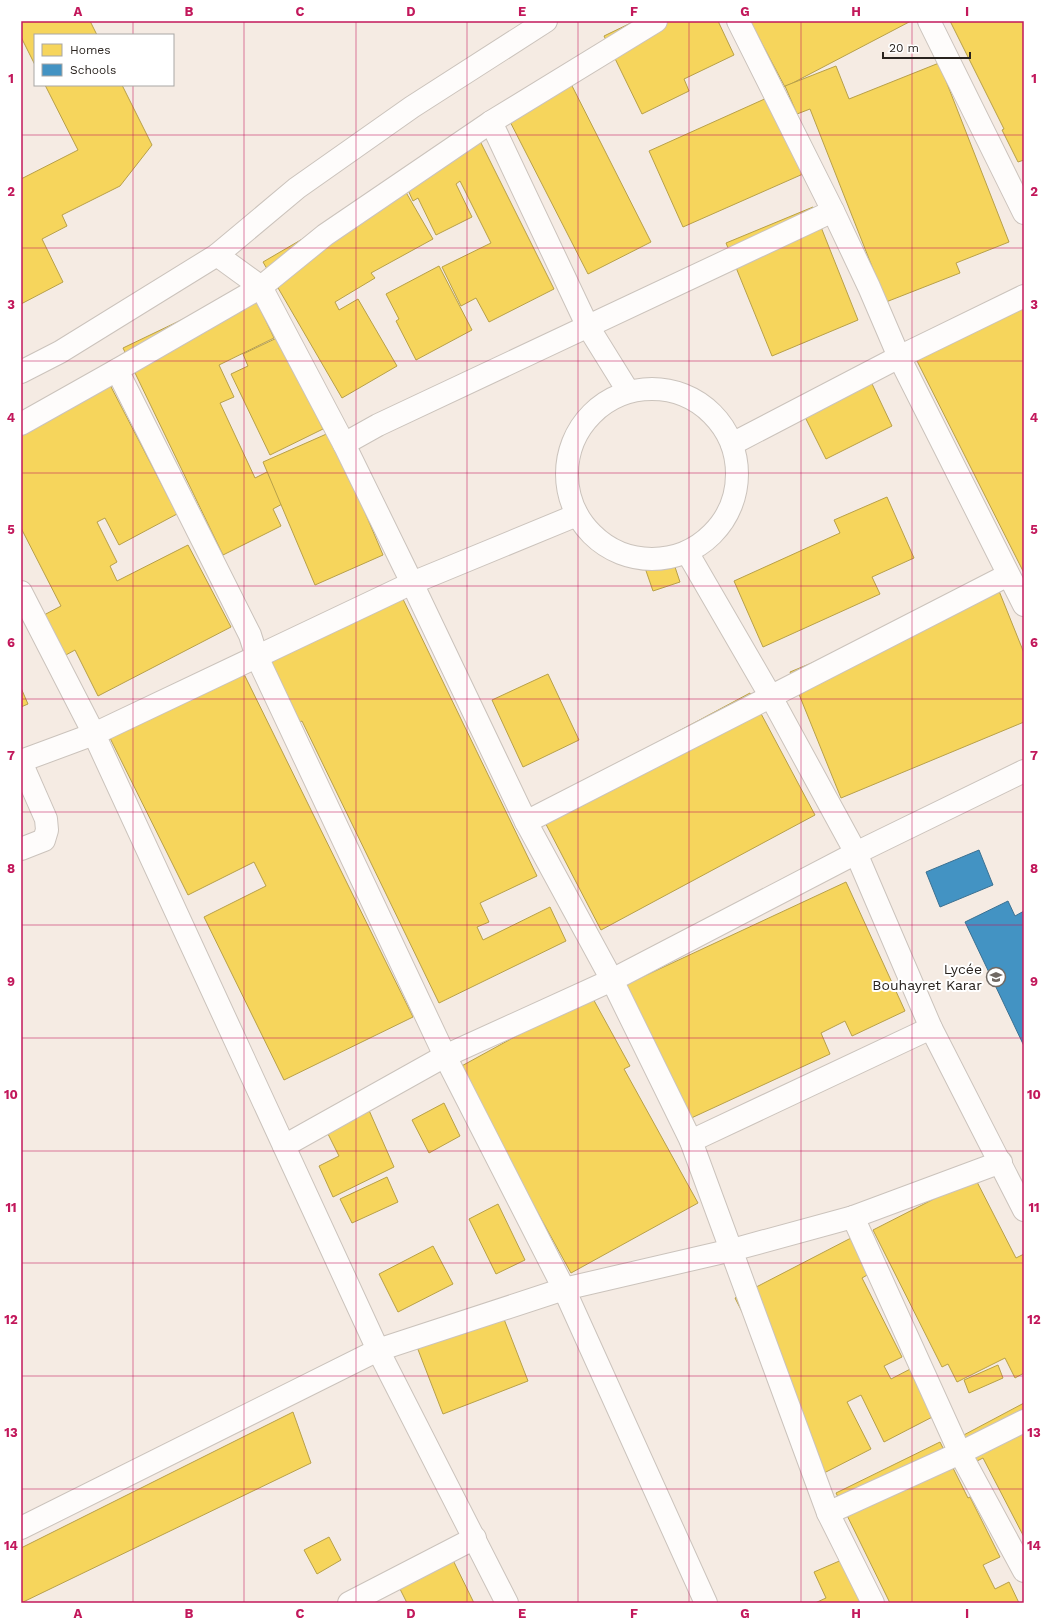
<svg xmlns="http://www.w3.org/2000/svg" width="1045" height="1624" viewBox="0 0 1045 1624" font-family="'Work Sans',sans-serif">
  <rect width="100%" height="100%" fill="#f5ebe3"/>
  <!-- homes -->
  <g fill="#f6d55c" stroke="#b8a049">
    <path d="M 21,21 L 90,21 L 97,35 L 35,35 L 35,65 L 21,37 Z"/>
    <path d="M 635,21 L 718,21 L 734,55 L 684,79 L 689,91 L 642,114 L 604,36 Z"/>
    <path d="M 750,21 L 911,21 L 785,87 Z"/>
    <path d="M 950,21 L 1024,21 L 1024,160 L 1018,162 L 1002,130 L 1004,129 Z"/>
    <path d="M 939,63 L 1009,242 L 956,263 L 960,273 L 886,302 L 810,109 L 797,114 L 785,86 L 836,66 L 849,99 Z"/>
    <path d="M 566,74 L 651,242 L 588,274 L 502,106 Z"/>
    <path d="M 45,85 L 122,85 L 152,145 L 120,186 L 62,215 L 67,226 L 42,239 L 63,282 L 21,304 L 21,179 L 78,150 Z"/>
    <path d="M 769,97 L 803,174 L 683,227 L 649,151 Z"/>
    <path d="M 479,139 L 554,289 L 489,322 L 476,298 L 461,306 L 442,267 L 491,243 L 460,181 L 456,184 L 472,217 L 436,235 L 418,198 L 413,201 L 402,177 Z"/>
    <path d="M 400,182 L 433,239 L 371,273 L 375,278 L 335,302 L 339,310 L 358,299 L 397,366 L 342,398 L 263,262 Z"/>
    <path d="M 813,207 L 858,320 L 772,356 L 726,243 Z"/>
    <path d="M 439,266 L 472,330 L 416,360 L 396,321 L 399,319 L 386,294 Z"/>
    <path d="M 250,287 L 274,338 L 219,365 L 234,397 L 220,403 L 255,478 L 269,471 L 284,503 L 273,509 L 281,526 L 223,555 L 123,348 Z"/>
    <path d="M 1024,289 L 1024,573 L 910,347 Z"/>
    <path d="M 279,337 L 323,429 L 270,455 L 231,374 L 248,366 L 243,354 Z"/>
    <path d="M 864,367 L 892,426 L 826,459 L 797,401 Z"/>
    <path d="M 109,383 L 177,514 L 119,545 L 105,518 L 97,522 L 117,562 L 110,566 L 117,581 L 188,545 L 231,627 L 98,696 L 75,650 L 64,656 L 44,615 L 61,606 L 21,528 L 21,429 Z"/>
    <path d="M 331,432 L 383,555 L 315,585 L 263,462 Z"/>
    <path d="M 887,497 L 914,558 L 872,577 L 880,594 L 763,647 L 734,581 L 840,533 L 834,520 Z"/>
    <path d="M 671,555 L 680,582 L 653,591 L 644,565 Z"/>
    <path d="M 997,586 L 1024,653 L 1024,722 L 841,798 L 790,672 Z"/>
    <path d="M 400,593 L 537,876 L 480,903 L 489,922 L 477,927 L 483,940 L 550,907 L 566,941 L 439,1003 L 302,721 L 300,722 L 269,657 Z"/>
    <path d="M 242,670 L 413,1017 L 284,1080 L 204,917 L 266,886 L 254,862 L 188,895 L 109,736 Z"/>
    <path d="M 548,674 L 579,740 L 523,767 L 492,700 Z"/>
    <path d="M 21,688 L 28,704 L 21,707 Z"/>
    <path d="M 750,693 L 815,815 L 601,930 L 537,807 Z"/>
    <path d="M 846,882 L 905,1011 L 852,1036 L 845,1021 L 821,1033 L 830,1054 L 687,1120 L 625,985 Z"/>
    <path d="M 591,995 L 630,1066 L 624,1069 L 698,1203 L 571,1273 L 458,1068 Z"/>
    <path d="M 444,1103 L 460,1136 L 429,1153 L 412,1120 Z"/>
    <path d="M 368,1108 L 394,1167 L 333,1197 L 319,1166 L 339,1156 L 324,1126 Z"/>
    <path d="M 387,1177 L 398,1202 L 352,1223 L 340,1199 Z"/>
    <path d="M 975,1178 L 1016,1258 L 1024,1254 L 1024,1373 L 1015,1378 L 1005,1358 L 957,1382 L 948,1364 L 942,1367 L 873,1230 Z"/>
    <path d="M 498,1204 L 525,1260 L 496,1274 L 469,1219 Z"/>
    <path d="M 851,1238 L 869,1274 L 862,1278 L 902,1357 L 884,1366 L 891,1379 L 918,1365 L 942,1412 L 884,1442 L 861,1395 L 847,1402 L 871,1449 L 824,1473 L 735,1298 Z"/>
    <path d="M 433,1246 L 453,1284 L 398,1312 L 379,1274 Z"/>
    <path d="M 502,1314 L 528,1381 L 443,1414 L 417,1347 Z"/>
    <path d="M 998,1365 L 1003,1378 L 969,1393 L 964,1380 Z"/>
    <path d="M 1024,1403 L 1024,1537 L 983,1458 L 973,1463 L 960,1437 Z"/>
    <path d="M 293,1412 L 311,1463 L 21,1603 L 21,1548 Z"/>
    <path d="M 940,1442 L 968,1498 L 970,1497 L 1000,1557 L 983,1565 L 995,1589 L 1009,1582 L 1019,1603 L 890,1603 L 836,1493 Z"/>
    <path d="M 329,1537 L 341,1560 L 317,1574 L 304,1550 Z"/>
    <path d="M 451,1556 L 474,1603 L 407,1603 L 397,1583 Z"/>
    <path d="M 844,1559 L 862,1603 L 815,1603 L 826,1598 L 814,1572 Z"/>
  </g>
  <!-- schools -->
  <g fill="#4393c3" stroke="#3b7192">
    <path d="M 979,850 L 993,885 L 940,907 L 926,872 Z"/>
    <path d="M 1008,901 L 1015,916 L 1024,911 L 1024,1046 L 965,922 Z"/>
  </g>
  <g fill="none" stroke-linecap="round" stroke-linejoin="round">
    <defs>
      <g id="minor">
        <path d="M 738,21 L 833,211 L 869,287 L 899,357 L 1024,605"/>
        <path d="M 929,21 L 1024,213"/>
        <path d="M 491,122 L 587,325 L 628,391"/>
        <path d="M 833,211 L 378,425 L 344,444 L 412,583 L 526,822 L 612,980 L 691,1141 L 828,1513 L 873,1603"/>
        <path d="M 217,255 L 261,287 L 344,444"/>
        <path d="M 117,370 L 250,635 L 257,657 L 445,1056 L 564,1289 L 706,1603"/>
        <path d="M 21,372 L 60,352 L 217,255 L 297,188 L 412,107 L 546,21"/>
        <circle cx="652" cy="474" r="85"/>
        <path d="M 21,424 L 117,370 L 261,287 L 325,235 L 491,122 L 656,21"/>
        <path d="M 732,444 L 899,357 L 1024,296"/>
        <path d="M 687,552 L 771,697 L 856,853 L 931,1028 L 1024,1210"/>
        <path d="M 21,592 L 94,734 L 378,1350 L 507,1603"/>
        <path d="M 21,761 L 94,734 L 412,583 L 577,515"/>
        <path d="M 21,762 L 46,819 L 47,830 L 44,840 L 21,849"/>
        <path d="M 526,822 L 1008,575"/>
        <path d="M 691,1141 L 931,1028"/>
        <path d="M 284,1146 L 445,1056 L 612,980 L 856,853 L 1024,771"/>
        <path d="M 853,1217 L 960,1453 L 1024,1571"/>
        <path d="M 828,1513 L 960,1453 L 1024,1421"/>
        <path d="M 21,1528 L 378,1350 L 564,1289 L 732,1250 L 853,1217 L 1001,1162"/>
        <path d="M 349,1603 L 475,1538"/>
      </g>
    </defs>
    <!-- minor casing -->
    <use href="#minor" stroke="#cbc3bc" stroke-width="24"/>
    <!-- minor -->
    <use href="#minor" stroke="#fefcfb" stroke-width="22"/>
  </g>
  <!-- grid -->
  <path fill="none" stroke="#c2185b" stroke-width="1" stroke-opacity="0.55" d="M 133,21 L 133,35M 244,21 L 244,1603M 356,21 L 356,1603M 467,21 L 467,1603M 578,21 L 578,1603M 689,21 L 689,1603M 801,21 L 801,1603M 912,21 L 912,1603M 133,85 L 133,1603M 21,135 L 1024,135M 21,248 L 1024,248M 21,361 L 1024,361M 21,473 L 1024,473M 21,586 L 1024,586M 21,699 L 1024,699M 21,812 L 1024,812M 21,925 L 1024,925M 21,1038 L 1024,1038M 21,1151 L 1024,1151M 21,1263 L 1024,1263M 21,1376 L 1024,1376M 21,1489 L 1024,1489"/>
  <!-- icons -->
  <defs>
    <symbol id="school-ring" viewBox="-11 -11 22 22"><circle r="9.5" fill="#fff" stroke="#706963" stroke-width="1.5"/><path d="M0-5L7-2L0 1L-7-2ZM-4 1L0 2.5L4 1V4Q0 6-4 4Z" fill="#706963"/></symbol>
  </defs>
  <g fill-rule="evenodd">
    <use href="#school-ring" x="985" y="966" width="22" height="22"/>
  </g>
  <g text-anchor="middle" stroke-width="4" stroke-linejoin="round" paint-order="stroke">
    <!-- poi labels -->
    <g font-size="14" fill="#29231e" stroke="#fff" text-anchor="end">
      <text x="982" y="974">Lycée<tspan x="982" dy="16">Bouhayret Karar</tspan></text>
    </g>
  </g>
  <!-- border -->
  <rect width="1045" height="1624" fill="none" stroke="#ffffff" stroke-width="44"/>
  <!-- legend -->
  <rect x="34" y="34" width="140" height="52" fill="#ffffff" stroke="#a9a7a5"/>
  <rect x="42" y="44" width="20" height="12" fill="#f6d55c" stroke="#a9a7a5"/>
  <text x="70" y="54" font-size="12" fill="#29231e">Homes</text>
  <rect x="42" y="64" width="20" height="12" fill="#4393c3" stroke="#a9a7a5"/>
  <text x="70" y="74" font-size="12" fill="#29231e">Schools</text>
  <!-- scale -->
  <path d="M883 52v6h87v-6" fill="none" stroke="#29231e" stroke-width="2"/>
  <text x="889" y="52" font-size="12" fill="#29231e" stroke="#ffffff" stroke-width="3" paint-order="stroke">20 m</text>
  <rect x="22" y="22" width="1001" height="1580" fill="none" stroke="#c2185b" stroke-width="1.5"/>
  <g font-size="13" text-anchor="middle" font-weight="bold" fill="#c2185b">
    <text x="78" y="16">A</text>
    <text x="189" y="16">B</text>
    <text x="300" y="16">C</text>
    <text x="411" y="16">D</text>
    <text x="522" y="16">E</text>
    <text x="634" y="16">F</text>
    <text x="745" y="16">G</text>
    <text x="856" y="16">H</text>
    <text x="967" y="16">I</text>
    <text x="11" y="83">1</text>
    <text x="1034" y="83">1</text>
    <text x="11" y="196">2</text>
    <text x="1034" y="196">2</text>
    <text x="11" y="309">3</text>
    <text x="1034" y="309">3</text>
    <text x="11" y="422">4</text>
    <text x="1034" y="422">4</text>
    <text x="11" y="534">5</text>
    <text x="1034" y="534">5</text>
    <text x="11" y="647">6</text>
    <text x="1034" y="647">6</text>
    <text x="11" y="760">7</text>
    <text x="1034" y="760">7</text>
    <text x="11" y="873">8</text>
    <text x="1034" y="873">8</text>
    <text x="11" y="986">9</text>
    <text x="1034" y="986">9</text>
    <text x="11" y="1099">10</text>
    <text x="1034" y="1099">10</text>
    <text x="11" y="1212">11</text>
    <text x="1034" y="1212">11</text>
    <text x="11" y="1324">12</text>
    <text x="1034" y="1324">12</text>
    <text x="11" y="1437">13</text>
    <text x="1034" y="1437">13</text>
    <text x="11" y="1550">14</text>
    <text x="1034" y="1550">14</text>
    <text x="78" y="1618">A</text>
    <text x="189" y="1618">B</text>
    <text x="300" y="1618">C</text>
    <text x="411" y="1618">D</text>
    <text x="522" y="1618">E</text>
    <text x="634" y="1618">F</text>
    <text x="745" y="1618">G</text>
    <text x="856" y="1618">H</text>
    <text x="967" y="1618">I</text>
  </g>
</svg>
